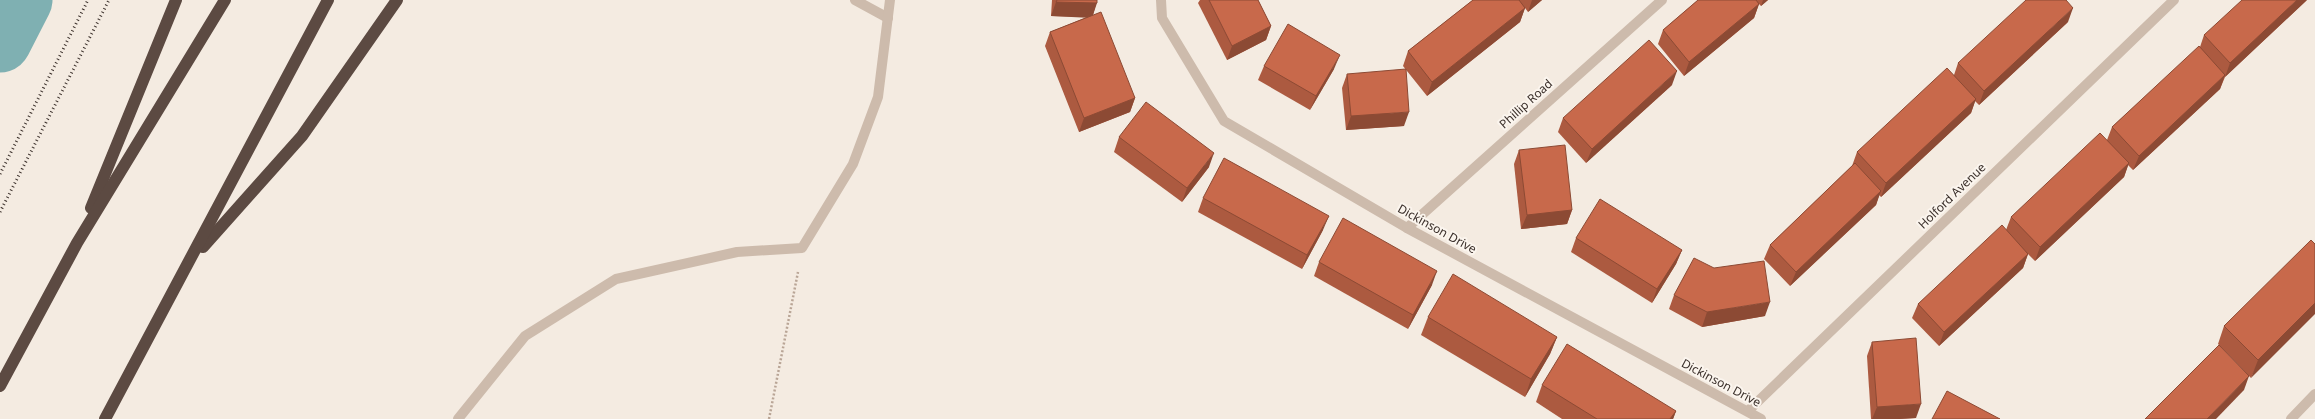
<svg xmlns="http://www.w3.org/2000/svg" width="2315" height="419" viewBox="0 0 2315 419" font-family="'Noto Sans',sans-serif">
  <rect width="100%" height="100%" fill="#f4ebe1"/>
  <g fill="none" stroke-linecap="round" stroke-linejoin="round">
    <!-- river -->
    <path stroke="#7fb0b2" stroke-width="63" d="M 0,41 L 21,0"/>
    <!-- path -->
    <path stroke="#b9a596" stroke-width="2.5" stroke-dasharray="2 2" stroke-linecap="butt" d="M 769,419 L 798,272"/>
    <!-- lane -->
    <g stroke="#cdbbac" stroke-width="10">
      <path d="M 855,0 L 888,18"/>
      <path d="M 458,419 L 525,336 L 616,279 L 737,252 L 802,248 L 853,164 L 878,97 L 890,0"/>
    </g>
    <!-- street -->
    <g stroke="#cdbbac" stroke-width="10">
      <path d="M 1161,0 L 1162,18 L 1224,121 L 1407,228 L 1761,419"/>
      <path d="M 1407,228 L 1662,0"/>
      <path d="M 1748,411 L 2174,0"/>
      <path d="M 2291,419 L 2315,394"/>
    </g>
    <!-- highway -->
    <g stroke="#5c4a42" stroke-width="12">
      <path d="M 91,208 L 176,0"/>
      <path d="M 203,247 L 302,136 L 397,0"/>
      <path d="M 0,386 L 77,243 L 225,0"/>
      <path d="M 105,419 L 328,0"/>
    </g>
    <!-- rail -->
    <g stroke="#3b302b" stroke-width="3" stroke-dasharray="1 3" stroke-linecap="butt">
      <path d="M 0,174 L 88,0"/>
      <path d="M 0,212 L 109,0"/>
    </g>
  </g>
  <!-- wall -->
  <g fill="#ac5a40">
    <path d="M 1052,0 L 1097,0 L 1093,15 L 1135,98 L 1130,112 L 1079,132 L 1045,46 L 1050,32 L 1087,17 L 1051,16 Z"/>
    <path d="M 1200,0 L 1258,0 L 1271,26 L 1266,40 L 1227,60 L 1198,3 Z"/>
    <path d="M 1473,0 L 1542,0 L 1528,12 L 1525,8 L 1520,22 L 1427,96 L 1403,66 L 1408,51 Z"/>
    <path d="M 1698,0 L 1768,0 L 1761,6 L 1759,4 L 1754,18 L 1684,76 L 1658,44 L 1663,30 Z"/>
    <path d="M 2307,0 L 2225,77 L 2220,89 L 2133,170 L 2128,165 L 2124,177 L 2035,261 L 2028,254 L 2023,268 L 1939,346 L 1912,318 L 1918,304 L 2006,230 L 2011,217 L 2107,140 L 2112,127 L 2200,47 L 2204,35 Z"/>
    <path d="M 2068,22 L 1979,105 L 1975,101 L 1971,113 L 1881,197 L 1879,195 L 1876,205 L 1790,286 L 1764,259 L 1770,245 L 1852,166 L 1857,152 L 1954,75 L 1958,63 Z"/>
    <path d="M 1264,66 L 1334,69 L 1310,110 L 1258,80 Z"/>
    <path d="M 1347,74 L 1404,126 L 1346,130 L 1342,88 Z"/>
    <path d="M 1672,85 L 1586,163 L 1558,132 L 1563,118 Z"/>
    <path d="M 1119,137 L 1209,167 L 1182,202 L 1114,152 Z"/>
    <path d="M 1519,150 L 1572,210 L 1567,224 L 1521,229 L 1514,164 Z"/>
    <path d="M 1203,198 L 1323,230 L 1302,269 L 1198,212 Z"/>
    <path d="M 1576,238 L 1682,250 L 1676,264 L 1652,303 L 1571,252 Z"/>
    <path d="M 2315,244 L 2251,378 L 2218,344 L 2224,326 Z"/>
    <path d="M 1319,262 L 1432,285 L 1408,329 L 1314,276 Z"/>
    <path d="M 1674,295 L 1765,316 L 1702,327 L 1669,309 Z"/>
    <path d="M 1428,317 L 1557,337 L 1550,354 L 1525,397 L 1421,335 Z"/>
    <path d="M 1872,342 L 1916,418 L 1899,419 L 1871,419 L 1867,356 Z"/>
    <path d="M 1542,385 L 1676,411 L 1673,419 L 1562,419 L 1536,402 Z"/>
  </g>
  <!-- shaded-wall -->
  <g fill="#8c4a34">
    <path d="M 1532,0 L 1542,0 L 1528,12 Z"/>
    <path d="M 1763,0 L 1768,0 L 1761,6 Z"/>
    <path d="M 2297,0 L 2307,0 L 2225,77 L 2230,63 Z"/>
    <path d="M 1056,2 L 1097,3 L 1092,18 L 1051,16 Z"/>
    <path d="M 1759,4 L 1754,18 L 1684,76 L 1689,62 Z"/>
    <path d="M 1525,8 L 1520,22 L 1427,96 L 1432,82 Z"/>
    <path d="M 2073,8 L 2068,22 L 1979,105 L 1984,91 Z"/>
    <path d="M 1271,26 L 1266,40 L 1227,60 L 1232,46 Z"/>
    <path d="M 1340,55 L 1334,69 L 1310,110 L 1316,96 Z"/>
    <path d="M 1677,71 L 1672,85 L 1586,163 L 1592,149 Z"/>
    <path d="M 2225,75 L 2220,89 L 2133,170 L 2139,156 Z"/>
    <path d="M 1135,98 L 1130,112 L 1079,132 L 1084,118 Z"/>
    <path d="M 1976,99 L 1971,113 L 1881,197 L 1886,183 Z"/>
    <path d="M 1409,112 L 1404,126 L 1346,130 L 1351,116 Z"/>
    <path d="M 1214,153 L 1209,167 L 1182,202 L 1187,188 Z"/>
    <path d="M 2129,163 L 2124,177 L 2035,261 L 2040,247 Z"/>
    <path d="M 1881,191 L 1876,205 L 1790,286 L 1796,272 Z"/>
    <path d="M 1572,210 L 1567,224 L 1521,229 L 1527,215 Z"/>
    <path d="M 1329,216 L 1323,230 L 1302,269 L 1307,255 Z"/>
    <path d="M 1682,250 L 1676,264 L 1652,303 L 1657,289 Z"/>
    <path d="M 2028,254 L 2023,268 L 1939,346 L 1944,332 Z"/>
    <path d="M 1437,271 L 1432,285 L 1408,329 L 1413,315 Z"/>
    <path d="M 1770,302 L 1765,316 L 1702,327 L 1707,312 Z"/>
    <path d="M 2315,303 L 2315,314 L 2251,378 L 2258,360 Z"/>
    <path d="M 1557,337 L 1550,354 L 1525,397 L 1531,379 Z"/>
    <path d="M 2249,376 L 2244,390 L 2216,419 L 2207,419 Z"/>
    <path d="M 1921,404 L 1916,418 L 1899,419 L 1872,419 L 1877,407 Z"/>
    <path d="M 1676,411 L 1673,419 L 1670,419 Z"/>
  </g>
  <!-- building -->
  <g fill="#c8694b" stroke="#8c4a34">
    <path d="M 1057,0 L 1097,0 L 1097,3 L 1056,2 Z"/>
    <path d="M 1209,0 L 1258,0 L 1271,26 L 1232,46 Z"/>
    <path d="M 1473,0 L 1519,0 L 1525,8 L 1432,82 L 1408,51 Z"/>
    <path d="M 1698,0 L 1756,0 L 1759,4 L 1689,62 L 1663,30 Z"/>
    <path d="M 2026,0 L 2066,0 L 2073,8 L 1984,91 L 1958,63 Z"/>
    <path d="M 2242,0 L 2297,0 L 2230,63 L 2204,35 Z"/>
    <path d="M 1101,12 L 1135,98 L 1084,118 L 1050,32 Z"/>
    <path d="M 1288,24 L 1340,55 L 1316,96 L 1264,66 Z"/>
    <path d="M 1649,40 L 1677,71 L 1592,149 L 1563,118 Z"/>
    <path d="M 2199,46 L 2225,75 L 2139,156 L 2112,127 Z"/>
    <path d="M 1947,68 L 1976,99 L 1886,183 L 1857,152 Z"/>
    <path d="M 1406,69 L 1409,112 L 1351,116 L 1347,74 Z"/>
    <path d="M 1146,102 L 1214,153 L 1187,188 L 1119,137 Z"/>
    <path d="M 2100,133 L 2129,163 L 2040,247 L 2011,217 Z"/>
    <path d="M 1565,145 L 1572,210 L 1527,215 L 1519,150 Z"/>
    <path d="M 1224,158 L 1329,216 L 1307,255 L 1203,198 Z"/>
    <path d="M 1855,163 L 1881,191 L 1796,272 L 1770,245 Z"/>
    <path d="M 1600,199 L 1682,250 L 1657,289 L 1576,238 Z"/>
    <path d="M 1343,218 L 1437,271 L 1413,315 L 1319,262 Z"/>
    <path d="M 2002,225 L 2028,254 L 1944,332 L 1918,304 Z"/>
    <path d="M 2311,240 L 2315,244 L 2315,303 L 2258,360 L 2224,326 Z"/>
    <path d="M 1694,258 L 1714,268 L 1764,261 L 1770,302 L 1707,312 L 1674,295 Z"/>
    <path d="M 1453,274 L 1557,337 L 1531,379 L 1428,317 Z"/>
    <path d="M 1916,338 L 1921,404 L 1877,407 L 1872,342 Z"/>
    <path d="M 1567,344 L 1676,411 L 1670,419 L 1597,419 L 1542,385 Z"/>
    <path d="M 2219,345 L 2249,376 L 2207,419 L 2145,419 Z"/>
    <path d="M 1947,391 L 2000,419 L 1932,419 Z"/>
  </g>
  <g text-anchor="middle" stroke-width="4" stroke-linejoin="round" paint-order="stroke">
    <!-- street labels -->
    <g font-size="12" fill="#3b302b" stroke="#fbf5ee">
      <text transform="translate(1526 104) rotate(-42)" y="4">Phillip Road</text>
      <text transform="translate(1952 196) rotate(-44)" y="4">Holford Avenue</text>
      <text transform="translate(1437 229) rotate(29)" y="4">Dickinson Drive</text>
      <text transform="translate(1721 383) rotate(28)" y="4">Dickinson Drive</text>
    </g>
  </g>
</svg>
